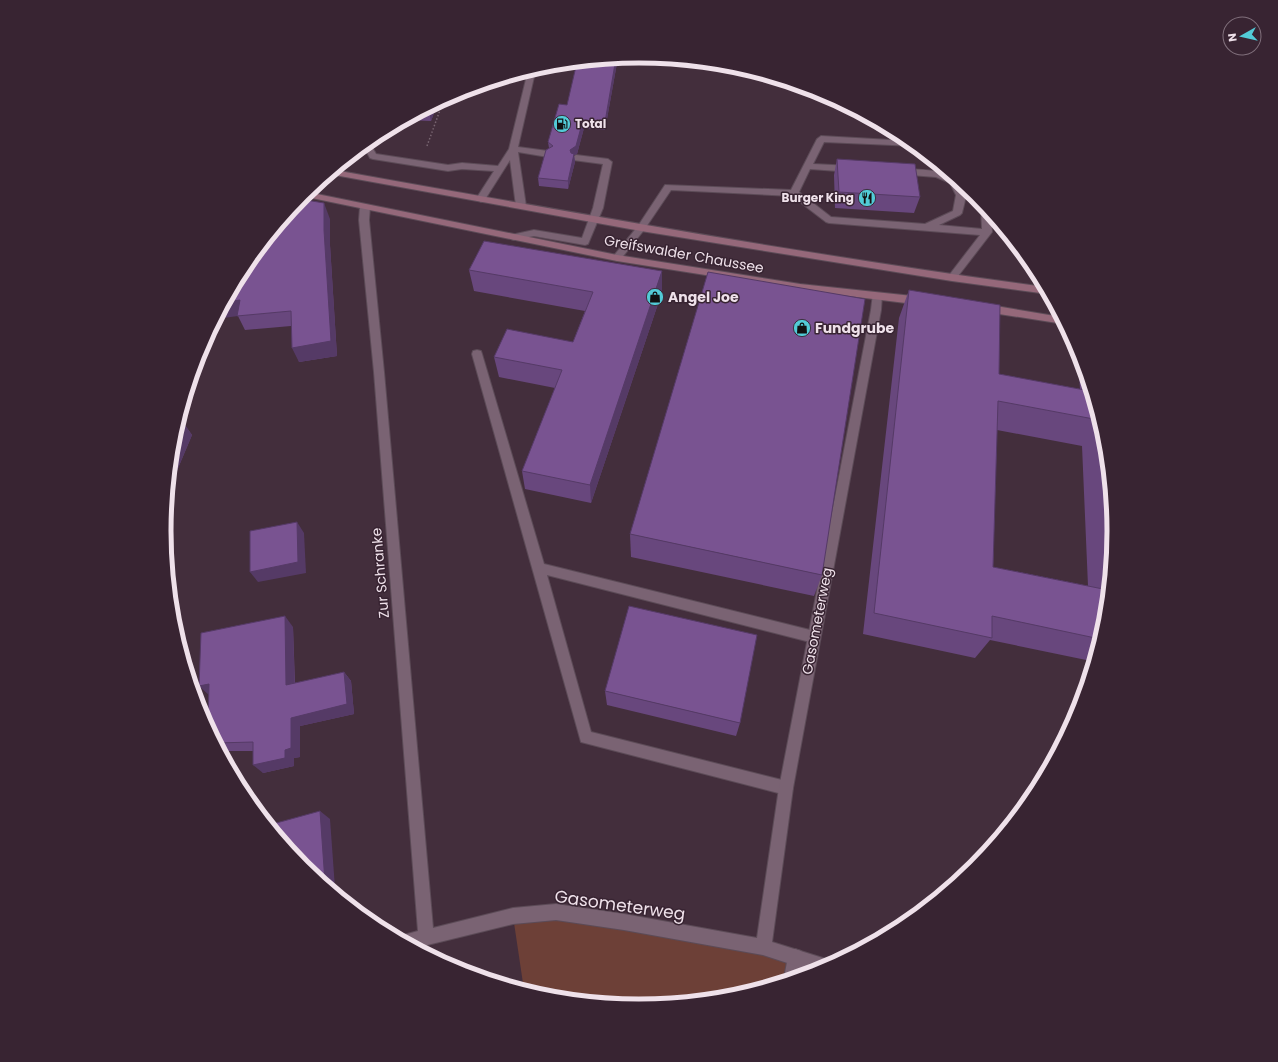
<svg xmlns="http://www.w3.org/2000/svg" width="1278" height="1062" viewBox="0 0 1278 1062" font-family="Poppins,sans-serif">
  <rect width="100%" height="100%" fill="#432e3c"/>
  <!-- green -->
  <path fill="#6d4037" d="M 556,912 L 826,967 L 731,997 L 639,1006 L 546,997 L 524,990 L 513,916 Z"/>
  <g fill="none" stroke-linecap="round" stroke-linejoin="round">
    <defs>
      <g id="service">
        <path d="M 536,68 L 518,147 L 548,151 L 552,154 L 548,157 L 518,152 L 526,206 L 524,208 L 518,208 L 516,206 L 510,160 L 484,201 L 481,202 L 476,199 L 494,171 L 462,169 L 448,171 L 373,159 L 370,158 L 364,147 L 374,137 L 376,139 L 372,147 L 376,154 L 448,165 L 462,163 L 498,166 L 509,149 L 528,71 Z"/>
        <path d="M 821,136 L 909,141 L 915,146 L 824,142 L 813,164 L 852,166 L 856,169 L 852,172 L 810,169 L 799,192 L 831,217 L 925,224 L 953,211 L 956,195 L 950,183 L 936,177 L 897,174 L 896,172 L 900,169 C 921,170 960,167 965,195 C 966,200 963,208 962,213 L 960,215 L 939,225 L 982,229 L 981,208 L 984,206 L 991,215 L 992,232 L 955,280 L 949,280 L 947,278 L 980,235 L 829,223 L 826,222 L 792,196 L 671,190 L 644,230 L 620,260 L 617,261 L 612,258 L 638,226 L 665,185 L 791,190 L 817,139 Z"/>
        <path d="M 576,155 L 608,159 L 612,162 L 603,208 L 588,244 L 585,245 L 534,236 L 514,240 L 511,239 L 509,237 L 511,235 L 534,230 L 582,238 L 593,208 L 603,164 L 573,160 L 572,158 Z"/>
        <path d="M 477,350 L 481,351 L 482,354 L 544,564 L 814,631 L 819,633 L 820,637 L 819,641 L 814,643 L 547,575 L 591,732 L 786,781 L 791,783 L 793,788 L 791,793 L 786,795 L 581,742 L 472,354 L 473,351 Z"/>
        <path d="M 795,949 L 801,951 L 803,957 L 800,976 L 785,981 L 784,978 L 789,951 Z"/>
      </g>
      <path id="minor" d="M 365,204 L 370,207 L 369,220 L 384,372 L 433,928 L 513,908 L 556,904 L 624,914 L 757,938 L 779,788 L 871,310 L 873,293 L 881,293 L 882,295 L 881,310 L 793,788 L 772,942 L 826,959 L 832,961 L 833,964 L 815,972 L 763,955 L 624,930 L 556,920 L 513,924 L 415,948 L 399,939 L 400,936 L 418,931 L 374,372 L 359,220 L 360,207 Z"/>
      <g id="secondary">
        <path d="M 334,170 C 570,212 807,255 1045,287 L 1048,294 L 952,281 L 641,231 L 329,174 Z"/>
        <path d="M 307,192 L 617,255 L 800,284 L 922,297 L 927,301 L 922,305 L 800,290 L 617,261 L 302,196 Z"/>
        <path d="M 984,304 L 1061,317 L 1064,324 L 980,311 L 979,308 L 980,305 Z"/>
      </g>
    </defs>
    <!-- service casing -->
    <use href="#service" stroke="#5c4b57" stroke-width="2"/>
    <!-- minor casing -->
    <use href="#minor" stroke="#5c4b57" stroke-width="2"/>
    <!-- secondary casing -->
    <use href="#secondary" stroke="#5c4b57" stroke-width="2"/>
    <!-- path -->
    <path stroke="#786571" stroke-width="1.5" stroke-dasharray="1.5 2" stroke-linecap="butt" d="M 427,146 L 444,99"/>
    <!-- service -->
    <use href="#service" fill="#7a6373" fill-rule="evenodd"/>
    <!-- minor -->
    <use href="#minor" fill="#7a6373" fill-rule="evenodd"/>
    <!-- secondary -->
    <use href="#secondary" fill="#95687a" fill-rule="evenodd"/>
  </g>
  <!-- wall -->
  <g fill="#68477d" fill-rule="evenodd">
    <path d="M 617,63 L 605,130 L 584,128 L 577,154 L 574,155 L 575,162 L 568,189 L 539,186 L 538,178 L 549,148 L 548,142 L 567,105 Z"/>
    <path d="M 438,102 L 431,121 L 406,120 Z"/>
    <path d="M 837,159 L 920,197 L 914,213 L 835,208 L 834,175 Z"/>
    <path d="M 330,219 L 330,245 L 337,356 L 299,362 L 291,326 L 245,330 L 238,316 Z"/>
    <path d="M 469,270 L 662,292 L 591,503 L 525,489 L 522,471 L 555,388 L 499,377 L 494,357 L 573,342 L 585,311 L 474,291 Z"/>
    <path d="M 909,290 L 999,374 L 1080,389 L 1078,357 L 1080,355 L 1105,439 L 1114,531 L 1105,624 L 1091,669 L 1091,661 L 990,640 L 975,658 L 863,634 L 899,318 ZM 997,430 L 1082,446 L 1088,586 L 993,567 Z"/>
    <path d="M 182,421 L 192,435 L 173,480 L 169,480 L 173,438 Z"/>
    <path d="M 630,534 L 822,575 L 814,596 L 631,557 Z"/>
    <path d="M 293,627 L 295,683 L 344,672 L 351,681 L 354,714 L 300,726 L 300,757 L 294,758 L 294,766 L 263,773 L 253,751 L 221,751 L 208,727 Z"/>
    <path d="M 605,691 L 740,723 L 736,736 L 607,705 Z"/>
  </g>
  <!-- shaded-wall -->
  <g fill="#553a66">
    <path d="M 616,58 L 617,58 L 617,63 L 605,130 L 605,122 Z"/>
    <path d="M 438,102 L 431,121 L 428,108 Z"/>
    <path d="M 583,120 L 584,128 L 577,154 L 574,155 L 575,162 L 568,189 L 568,181 L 571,158 L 570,150 Z"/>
    <path d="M 324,203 L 330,219 L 330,245 L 337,356 L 299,362 L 292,348 L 324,230 Z"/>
    <path d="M 662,271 L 662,292 L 591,503 L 590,485 Z"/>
    <path d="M 240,300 L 238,316 L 216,319 L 225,302 Z"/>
    <path d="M 182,421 L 192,435 L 173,480 L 170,475 L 173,442 Z"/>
    <path d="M 297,522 L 304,533 L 306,573 L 258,582 L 250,572 Z"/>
    <path d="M 285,616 L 293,627 L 295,695 L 286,685 Z"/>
    <path d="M 344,672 L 351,681 L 354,714 L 300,726 L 300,757 L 294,758 L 294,766 L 263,773 L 253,765 L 291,718 Z"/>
    <path d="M 209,684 L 210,696 L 199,686 Z"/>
    <path d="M 320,811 L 330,819 L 335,888 L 330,889 L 323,883 Z"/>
  </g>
  <!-- building -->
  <g fill="#795391" stroke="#553a66">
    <path d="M 616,58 L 605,122 L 583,120 L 576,146 L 570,150 L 571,153 L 574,154 L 568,181 L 538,178 L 546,150 L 553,146 L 548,142 L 559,104 L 567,105 L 577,62 Z"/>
    <path d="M 837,159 L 915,164 L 920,197 L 839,192 Z"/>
    <path d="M 300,199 L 324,203 L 324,230 L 331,341 L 292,348 L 291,311 L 237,316 L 240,300 L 225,302 L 244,267 Z"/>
    <path d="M 484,241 L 662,271 L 590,485 L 522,471 L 562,370 L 494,357 L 507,329 L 573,342 L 593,292 L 469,270 Z"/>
    <path d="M 708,272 L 865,299 L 822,575 L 630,534 Z"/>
    <path d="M 909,290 L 1000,305 L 999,374 L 1090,391 L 1099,420 L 998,401 L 993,567 L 1108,590 L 1105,624 L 1100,639 L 992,616 L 992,638 L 874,613 Z"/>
    <path d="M 178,421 L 182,421 L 173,442 L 173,438 Z"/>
    <path d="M 1101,425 L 1105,439 L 1114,531 L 1110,577 Z"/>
    <path d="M 297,522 L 298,562 L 250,572 L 250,531 Z"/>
    <path d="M 629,606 L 757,635 L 740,723 L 605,691 Z"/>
    <path d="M 285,616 L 286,685 L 344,672 L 347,704 L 291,718 L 291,748 L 285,750 L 285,758 L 253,765 L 253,742 L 216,743 L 208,727 L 209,684 L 199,686 L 201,633 Z"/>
    <path d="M 320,811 L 325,882 L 323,883 L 303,867 L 269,825 Z"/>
  </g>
  <!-- icons -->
  <defs>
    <symbol id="fuel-disc" viewBox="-11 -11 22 22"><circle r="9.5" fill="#52cbd7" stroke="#382432"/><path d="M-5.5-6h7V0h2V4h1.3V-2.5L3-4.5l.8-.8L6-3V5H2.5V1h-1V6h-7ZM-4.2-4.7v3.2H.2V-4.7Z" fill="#111"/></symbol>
    <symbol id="restaurant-disc" viewBox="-11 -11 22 22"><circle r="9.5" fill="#52cbd7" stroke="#382432"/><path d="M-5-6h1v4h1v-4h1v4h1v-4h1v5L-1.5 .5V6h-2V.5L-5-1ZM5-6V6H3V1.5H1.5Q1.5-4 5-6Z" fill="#111"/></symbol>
    <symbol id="shop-disc" viewBox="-11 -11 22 22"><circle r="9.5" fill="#52cbd7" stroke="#382432"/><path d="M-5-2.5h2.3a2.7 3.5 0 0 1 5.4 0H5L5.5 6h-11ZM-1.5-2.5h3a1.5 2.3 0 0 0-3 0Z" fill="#111"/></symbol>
  </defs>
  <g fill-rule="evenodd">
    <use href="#fuel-disc" x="552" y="114" width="20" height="20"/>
    <use href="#restaurant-disc" x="857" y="188" width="20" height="20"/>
    <use href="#shop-disc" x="645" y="287" width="20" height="20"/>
    <use href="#shop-disc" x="792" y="318" width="20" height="20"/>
  </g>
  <g text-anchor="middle" stroke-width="3" stroke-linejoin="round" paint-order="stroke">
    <!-- far-poi labels -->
    <g font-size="12" font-weight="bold" fill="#efe1ea" stroke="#382432" text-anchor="start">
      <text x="575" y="128">Total</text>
      <text x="854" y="202" text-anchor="end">Burger King</text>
    </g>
    <!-- street labels -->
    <g font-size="14" fill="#efe1ea" stroke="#382432">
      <text transform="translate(684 254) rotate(10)" y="5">Greifswalder Chaussee</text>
      <text transform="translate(380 573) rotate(-95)" y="5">Zur Schranke</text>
      <text transform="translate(817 621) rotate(-79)" y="5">Gasometerweg</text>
    </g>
    <!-- poi labels -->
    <g font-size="14" font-weight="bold" fill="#efe1ea" stroke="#382432" text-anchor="start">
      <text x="668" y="302">Angel Joe</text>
      <text x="815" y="333">Fundgrube</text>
    </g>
    <!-- near-street labels -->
    <g font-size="17" fill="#efe1ea" stroke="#382432">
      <text transform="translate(620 905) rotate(8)" y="6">Gasometerweg</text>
    </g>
  </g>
  <!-- crop -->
  <path d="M0 0H1278V1062H0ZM171 531a468 468 0 1 1 936 0a468 468 0 1 1-936 0Z" fill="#382432" fill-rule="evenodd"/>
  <path fill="none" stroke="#efe1ea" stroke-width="5" d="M171 531a468 468 0 1 1 936 0a468 468 0 1 1-936 0Z"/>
  <!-- north arrow -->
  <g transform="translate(1242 36) rotate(262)"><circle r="19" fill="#382432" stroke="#81707c"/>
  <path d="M0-3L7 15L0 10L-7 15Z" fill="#52cbd7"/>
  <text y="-6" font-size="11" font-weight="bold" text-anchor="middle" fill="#efe1ea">N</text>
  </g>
</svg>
